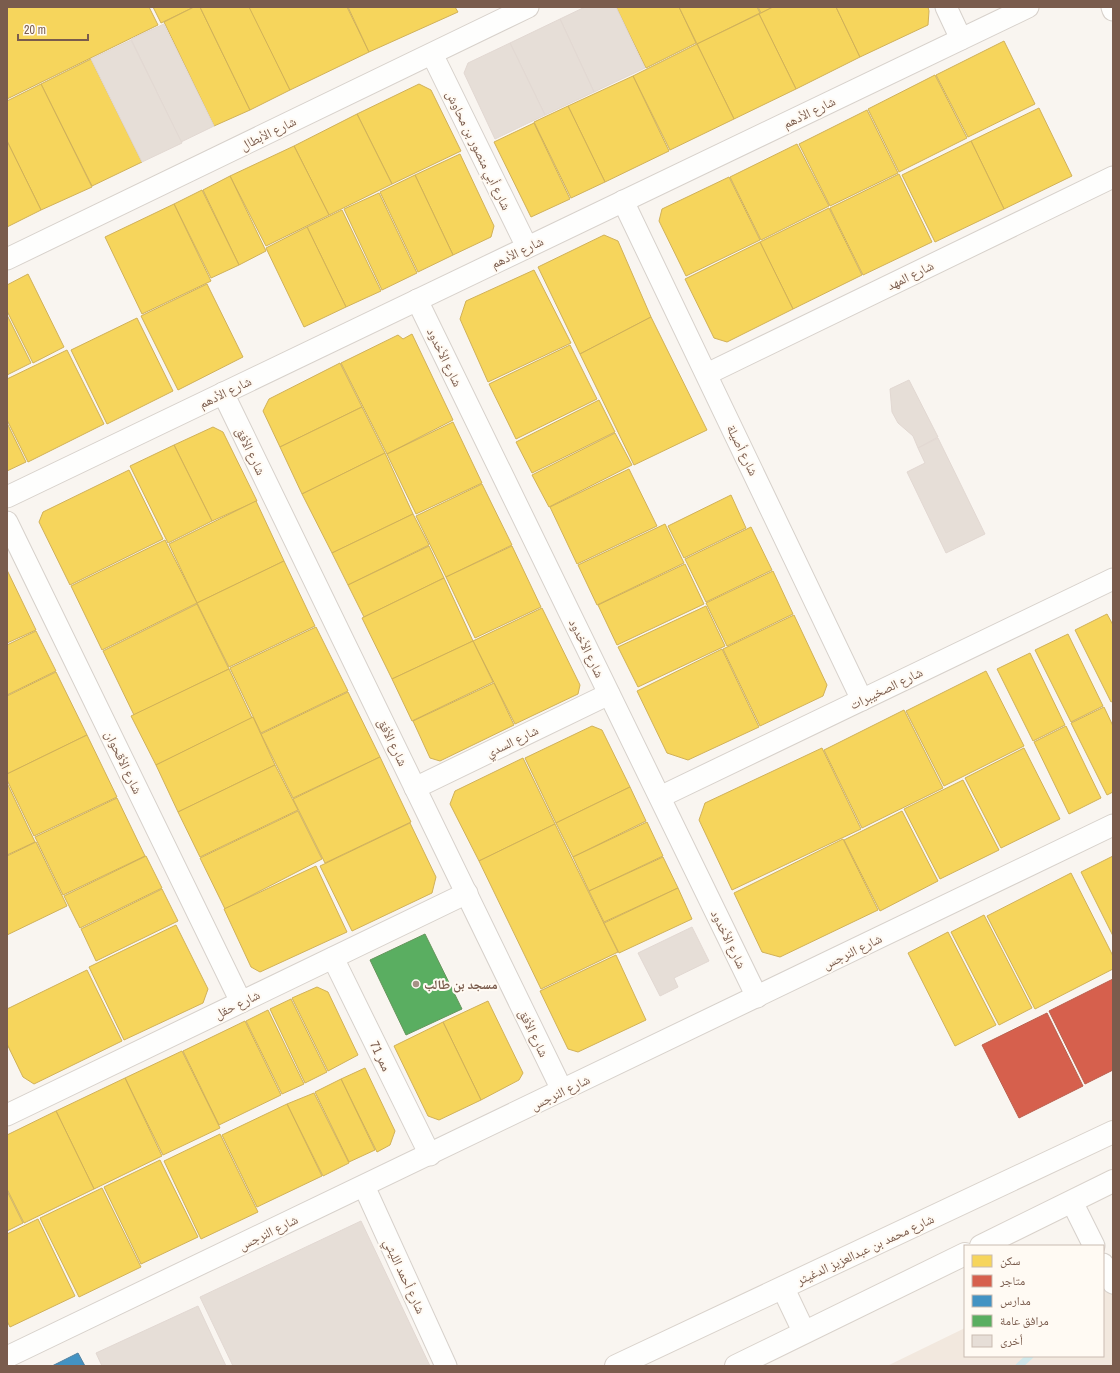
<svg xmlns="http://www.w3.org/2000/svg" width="1120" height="1373" viewBox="0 0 1120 1373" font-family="'Archivo Narrow','Noto Naskh Arabic',sans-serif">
  <rect width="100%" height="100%" fill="#f9f5f0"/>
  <!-- residential -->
  <path fill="#f2e8de" d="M 1113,1256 L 1113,1366 L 887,1366 L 965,1328 L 965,1356 L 1103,1356 L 1103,1261 Z"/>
  <!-- homes -->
  <g fill="#f6d55c" stroke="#d1b158">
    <path d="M 7,7 L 149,7 L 158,25 L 7,99 Z"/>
    <path d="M 153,7 L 194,7 L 161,23 Z"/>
    <path d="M 194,7 L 200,7 L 250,110 L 214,126 L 164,22 Z"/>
    <path d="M 200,7 L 250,7 L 290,90 L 250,110 Z"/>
    <path d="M 249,7 L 347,7 L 369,52 L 290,90 Z"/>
    <path d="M 348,7 L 455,7 L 458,12 L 369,52 Z"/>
    <path d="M 616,7 L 679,7 L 696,43 L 646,68 Z"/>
    <path d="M 679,7 L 757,7 L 760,13 L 697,44 Z"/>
    <path d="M 758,7 L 773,7 L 761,13 Z"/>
    <path d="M 773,7 L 836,7 L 860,57 L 796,89 L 759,14 Z"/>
    <path d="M 836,7 L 928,7 L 929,11 L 928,25 L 860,57 Z"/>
    <path d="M 759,14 L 796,89 L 734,119 L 697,44 Z"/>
    <path d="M 1004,41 L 1035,104 L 968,137 L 936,75 Z"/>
    <path d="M 697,44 L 734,119 L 670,150 L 633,76 Z"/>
    <path d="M 91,59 L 142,162 L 92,186 L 41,84 Z"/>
    <path d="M 935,75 L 967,138 L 899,172 L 868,109 Z"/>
    <path d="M 633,76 L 669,151 L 605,182 L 568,106 Z"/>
    <path d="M 41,84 L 92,187 L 41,210 L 7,141 L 7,101 Z"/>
    <path d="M 419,84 L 431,90 L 461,151 L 392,184 L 357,114 Z"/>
    <path d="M 568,106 L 605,182 L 571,198 L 534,122 Z"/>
    <path d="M 1039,108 L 1072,176 L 1004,209 L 971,141 Z"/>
    <path d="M 867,110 L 898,173 L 830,206 L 799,144 Z"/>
    <path d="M 357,114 L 392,184 L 329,215 L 294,146 Z"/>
    <path d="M 534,123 L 570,199 L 531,217 L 494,142 Z"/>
    <path d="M 7,141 L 41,210 L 7,227 Z"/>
    <path d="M 971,141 L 1004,209 L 935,242 L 902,175 Z"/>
    <path d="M 797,144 L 829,206 L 761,240 L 730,177 Z"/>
    <path d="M 294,146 L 329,215 L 266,246 L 230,176 Z"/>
    <path d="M 460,154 L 494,226 L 491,237 L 453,255 L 415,175 Z"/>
    <path d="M 899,174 L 932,242 L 863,275 L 830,208 Z"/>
    <path d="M 415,175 L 453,255 L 418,272 L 380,192 Z"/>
    <path d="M 230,176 L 266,251 L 239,265 L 203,190 Z"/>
    <path d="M 729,177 L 760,240 L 686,276 L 659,221 L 662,209 Z"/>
    <path d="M 202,190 L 239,265 L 211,278 L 174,204 Z"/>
    <path d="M 379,193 L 417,273 L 382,290 L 344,209 Z"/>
    <path d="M 174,204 L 211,281 L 142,314 L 105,237 Z"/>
    <path d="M 829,208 L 862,275 L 793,309 L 760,242 Z"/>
    <path d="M 342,210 L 381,291 L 346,307 L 307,227 Z"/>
    <path d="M 307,227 L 346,307 L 304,327 L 266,248 Z"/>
    <path d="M 604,235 L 618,241 L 651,317 L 580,354 L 538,267 Z"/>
    <path d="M 760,242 L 793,309 L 727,342 L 714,338 L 685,279 Z"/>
    <path d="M 534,270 L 571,343 L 488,382 L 460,319 L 466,301 Z"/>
    <path d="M 28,274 L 64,347 L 33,363 L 7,311 L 7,285 Z"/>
    <path d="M 207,284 L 243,357 L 178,390 L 141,316 Z"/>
    <path d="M 7,315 L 31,363 L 7,375 Z"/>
    <path d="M 651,317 L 707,430 L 634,465 L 580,354 Z"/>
    <path d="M 137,318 L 173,391 L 107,424 L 71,350 Z"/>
    <path d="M 412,334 L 453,420 L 387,454 L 341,363 L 398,335 L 403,339 Z"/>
    <path d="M 570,345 L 597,399 L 516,439 L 489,384 Z"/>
    <path d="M 67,350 L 104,424 L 28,462 L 7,420 L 7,379 Z"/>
    <path d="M 340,363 L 362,407 L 280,447 L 263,411 L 269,399 Z"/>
    <path d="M 599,400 L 615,432 L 532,473 L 516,442 Z"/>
    <path d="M 362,407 L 385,453 L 302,494 L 280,447 Z"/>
    <path d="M 453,422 L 482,483 L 416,514 L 387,454 Z"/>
    <path d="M 7,423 L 26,462 L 7,471 Z"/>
    <path d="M 213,427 L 223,432 L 257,501 L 212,521 L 174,445 Z"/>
    <path d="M 615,433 L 632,465 L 549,507 L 532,475 Z"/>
    <path d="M 174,445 L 212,521 L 168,543 L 130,466 Z"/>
    <path d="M 385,453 L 413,514 L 332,553 L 302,494 Z"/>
    <path d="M 629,469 L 657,526 L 577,564 L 550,507 Z"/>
    <path d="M 129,470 L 163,539 L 70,585 L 39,522 L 43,512 Z"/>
    <path d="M 482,484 L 512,545 L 446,577 L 416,516 Z"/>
    <path d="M 731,495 L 746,528 L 684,558 L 668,526 Z"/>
    <path d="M 256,501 L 284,561 L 197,603 L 169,544 Z"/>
    <path d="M 413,514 L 429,545 L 348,585 L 332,553 Z"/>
    <path d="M 665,524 L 684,563 L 597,605 L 578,565 Z"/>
    <path d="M 751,527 L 772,570 L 706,602 L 685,559 Z"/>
    <path d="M 165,540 L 197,603 L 102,650 L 71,586 Z"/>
    <path d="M 429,546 L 444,578 L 364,617 L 348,585 Z"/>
    <path d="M 512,546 L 541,607 L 475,638 L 446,577 Z"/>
    <path d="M 284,561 L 315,626 L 229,667 L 197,603 Z"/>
    <path d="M 685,564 L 704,604 L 617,645 L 598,605 Z"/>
    <path d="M 7,570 L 36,630 L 7,643 Z"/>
    <path d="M 773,571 L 793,614 L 727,646 L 706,603 Z"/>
    <path d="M 444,578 L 473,641 L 392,679 L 362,618 Z"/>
    <path d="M 197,604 L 229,669 L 134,715 L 103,651 Z"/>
    <path d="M 706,606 L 725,646 L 638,687 L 618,647 Z"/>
    <path d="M 542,608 L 580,685 L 578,694 L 515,724 L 473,641 Z"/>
    <path d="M 1107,614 L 1113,625 L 1113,701 L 1111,702 L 1075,630 Z"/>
    <path d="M 794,615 L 827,685 L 823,696 L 760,726 L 723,649 Z"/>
    <path d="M 316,627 L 348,691 L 261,733 L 230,668 Z"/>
    <path d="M 36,631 L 56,671 L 7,695 L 7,645 Z"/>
    <path d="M 1068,634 L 1103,706 L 1071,722 L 1035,650 Z"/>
    <path d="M 473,641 L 493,682 L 412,721 L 392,679 Z"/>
    <path d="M 722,649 L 759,727 L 688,760 L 667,753 L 637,691 Z"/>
    <path d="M 1030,653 L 1065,725 L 1033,741 L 997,669 Z"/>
    <path d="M 229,669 L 252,718 L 156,765 L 131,716 Z"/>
    <path d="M 986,671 L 1024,746 L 944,786 L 906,711 Z"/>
    <path d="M 56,672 L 87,735 L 7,774 L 7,696 Z"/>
    <path d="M 494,683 L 514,725 L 440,761 L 430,758 L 413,721 Z"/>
    <path d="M 348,692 L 380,757 L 293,798 L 261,734 Z"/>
    <path d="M 1104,707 L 1113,726 L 1113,792 L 1107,795 L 1071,723 Z"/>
    <path d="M 904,710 L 943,788 L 862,828 L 824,750 Z"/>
    <path d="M 253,717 L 275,765 L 178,812 L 156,765 Z"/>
    <path d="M 592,726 L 602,730 L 630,787 L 556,823 L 525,758 Z"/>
    <path d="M 1066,726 L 1101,798 L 1069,814 L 1034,742 Z"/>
    <path d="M 87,735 L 117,797 L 34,836 L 7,780 L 7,774 Z"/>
    <path d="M 822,748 L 861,829 L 732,890 L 699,820 L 705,803 Z"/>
    <path d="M 1024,748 L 1060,819 L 1001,848 L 965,778 Z"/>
    <path d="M 380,757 L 411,822 L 325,863 L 293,799 Z"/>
    <path d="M 523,758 L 555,824 L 479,861 L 450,804 L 455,791 Z"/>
    <path d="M 275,765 L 298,810 L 200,857 L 178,812 Z"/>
    <path d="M 963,780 L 999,850 L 940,879 L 904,809 Z"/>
    <path d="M 7,783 L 35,842 L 7,855 Z"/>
    <path d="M 630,787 L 646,821 L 573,857 L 556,823 Z"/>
    <path d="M 117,798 L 145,856 L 63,895 L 35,837 Z"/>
    <path d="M 298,811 L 322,859 L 225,909 L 200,858 Z"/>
    <path d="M 902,811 L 938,881 L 880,911 L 844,840 Z"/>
    <path d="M 647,822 L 663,856 L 589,891 L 573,857 Z"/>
    <path d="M 410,823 L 436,877 L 432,893 L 352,931 L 320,866 Z"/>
    <path d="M 555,824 L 618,952 L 541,989 L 479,861 Z"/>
    <path d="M 843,839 L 878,910 L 780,957 L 762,952 L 734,893 Z"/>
    <path d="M 36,842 L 67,906 L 7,935 L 7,856 Z"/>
    <path d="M 146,856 L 162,888 L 80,928 L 64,896 Z"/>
    <path d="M 1113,856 L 1113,936 L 1081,872 Z"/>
    <path d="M 663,857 L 678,888 L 604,922 L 589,891 Z"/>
    <path d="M 316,866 L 347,932 L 260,972 L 251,967 L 224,909 Z"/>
    <path d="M 1071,873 L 1113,956 L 1113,969 L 1035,1009 L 987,916 Z"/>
    <path d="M 678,888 L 692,919 L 619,953 L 604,923 Z"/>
    <path d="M 162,889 L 178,921 L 96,961 L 81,929 Z"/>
    <path d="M 984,915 L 1032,1008 L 999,1025 L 951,932 Z"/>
    <path d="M 176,925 L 208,989 L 203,1003 L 124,1040 L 89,967 Z"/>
    <path d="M 948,932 L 996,1025 L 955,1046 L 908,953 Z"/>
    <path d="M 616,955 L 646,1020 L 578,1052 L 568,1049 L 540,991 Z"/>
    <path d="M 87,970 L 122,1041 L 34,1084 L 23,1077 L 7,1044 L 7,1009 Z"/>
    <path d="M 317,987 L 328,992 L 358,1055 L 328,1071 L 292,998 Z"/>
    <path d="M 291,999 L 327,1072 L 305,1083 L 270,1009 Z"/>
    <path d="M 488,1001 L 523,1073 L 519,1080 L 481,1100 L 443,1022 Z"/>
    <path d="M 268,1010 L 304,1084 L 282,1094 L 246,1021 Z"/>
    <path d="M 245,1021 L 281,1095 L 219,1125 L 183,1051 Z"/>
    <path d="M 443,1022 L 481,1100 L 439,1120 L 428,1116 L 394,1046 Z"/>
    <path d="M 182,1051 L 220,1128 L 163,1155 L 125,1078 Z"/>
    <path d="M 365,1068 L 395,1131 L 390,1145 L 377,1152 L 341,1079 Z"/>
    <path d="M 125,1078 L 162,1156 L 94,1189 L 56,1111 Z"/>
    <path d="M 341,1079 L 375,1150 L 349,1162 L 315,1092 Z"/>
    <path d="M 314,1093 L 349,1163 L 323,1176 L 287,1104 Z"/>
    <path d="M 287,1104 L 322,1176 L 257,1207 L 222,1135 Z"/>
    <path d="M 56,1111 L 94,1189 L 24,1223 L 7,1189 L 7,1135 Z"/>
    <path d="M 220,1134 L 258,1212 L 201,1239 L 164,1161 Z"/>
    <path d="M 160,1160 L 198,1237 L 141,1264 L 104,1187 Z"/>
    <path d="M 102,1188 L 141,1267 L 79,1297 L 40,1218 Z"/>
    <path d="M 7,1191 L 23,1223 L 7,1231 Z"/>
    <path d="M 38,1219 L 75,1296 L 10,1327 L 7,1321 L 7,1234 Z"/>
  </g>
  <!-- shops -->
  <g fill="#d6604d" stroke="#ba5f4d">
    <path d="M 1113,979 L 1113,1070 L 1085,1084 L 1049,1011 Z"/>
    <path d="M 1047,1013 L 1083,1086 L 1019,1118 L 982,1045 Z"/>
  </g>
  <!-- schools -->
  <path fill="#4393c3" stroke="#5482a0" d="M 78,1353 L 85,1366 L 52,1366 Z"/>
  <!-- public -->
  <path fill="#5aae61" stroke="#64955b" d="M 425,934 L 462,1009 L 406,1035 L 370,960 Z"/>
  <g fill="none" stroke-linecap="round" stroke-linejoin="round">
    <!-- stream -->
    <path stroke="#d0e8ea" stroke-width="7" d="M 1019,1366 L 1030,1356"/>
  </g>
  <!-- building -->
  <g fill="#e6ded7" stroke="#e2d8d2">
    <path d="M 585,7 L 616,7 L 645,68 L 594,92 L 560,19 Z"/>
    <path d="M 560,19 L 594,92 L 545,115 L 510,43 Z"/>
    <path d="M 164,24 L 214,126 L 181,142 L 131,39 Z"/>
    <path d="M 131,40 L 182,143 L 142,162 L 91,59 Z"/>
    <path d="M 510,43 L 545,115 L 495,139 L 464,73 L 468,63 Z"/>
    <path d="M 909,380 L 938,437 L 918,448 L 913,436 L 898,423 L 892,412 L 890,389 Z"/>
    <path d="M 938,438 L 985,534 L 946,553 L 907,472 L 925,463 L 918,448 Z"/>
    <path d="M 692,927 L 709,961 L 674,978 L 678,987 L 660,996 L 638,953 Z"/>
    <path d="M 361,1221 L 430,1366 L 233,1366 L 200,1297 Z"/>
    <path d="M 198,1306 L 226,1366 L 102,1366 L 96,1353 Z"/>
  </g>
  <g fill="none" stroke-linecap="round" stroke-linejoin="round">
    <defs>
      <g id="street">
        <path d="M 946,7 L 961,39"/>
        <path d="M 1112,7 L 1113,10"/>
        <path d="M 432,54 L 527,247"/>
        <path d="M 623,201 L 862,700"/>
        <path d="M 7,259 L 528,7"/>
        <path d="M 417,300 L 757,997"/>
        <path d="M 707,374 L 1113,177"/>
        <path d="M 223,393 L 562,1090"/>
        <path d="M 7,497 L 1028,7"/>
        <path d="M 7,522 L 241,1002"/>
        <path d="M 415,788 L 609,694"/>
        <path d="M 660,797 L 1113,579"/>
        <path d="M 333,958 L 430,1155"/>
        <path d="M 7,1115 L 467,893"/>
        <path d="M 364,1186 L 446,1366"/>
        <path d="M 1072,1202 L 1094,1246"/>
        <path d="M 1103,1264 L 1113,1283"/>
        <path d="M 7,1357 L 1113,825"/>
      </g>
      <g id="secondary">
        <path d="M 981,1246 L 1113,1181"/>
        <path d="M 783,1288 L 804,1332"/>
        <path d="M 616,1366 L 1113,1132"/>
        <path d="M 736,1366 L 965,1254"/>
      </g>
    </defs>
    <!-- street casing -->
    <use href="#street" stroke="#d7d1cb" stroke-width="23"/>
    <!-- secondary casing -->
    <use href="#secondary" stroke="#d9d2cb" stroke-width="24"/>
    <!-- street -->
    <use href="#street" stroke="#fefefd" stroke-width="21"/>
    <!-- secondary -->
    <use href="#secondary" stroke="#fefefd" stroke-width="22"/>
  </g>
  <!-- markers -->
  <circle fill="#a69286" stroke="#fffaf3" stroke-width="1.5" cx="416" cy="984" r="4"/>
  <g text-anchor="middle" stroke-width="4" stroke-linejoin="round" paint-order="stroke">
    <!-- street labels -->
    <g font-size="13" fill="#7a5c4d" stroke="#fffaf3">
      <text transform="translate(809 112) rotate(-26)" y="5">شارع الأدهم</text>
      <text transform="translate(268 133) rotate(-26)" y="5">شارع الأبطال</text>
      <text transform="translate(479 150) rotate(64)" y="5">شارع أبي منصور بن محاوش</text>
      <text transform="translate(517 252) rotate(-26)" y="5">شارع الأدهم</text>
      <text transform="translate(910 275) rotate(-26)" y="5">شارع المهد</text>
      <text transform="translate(445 357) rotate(64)" y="5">شارع الأخدود</text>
      <text transform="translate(225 392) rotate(-26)" y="5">شارع الأدهم</text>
      <text transform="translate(743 450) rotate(64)" y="5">شارع أصيلة</text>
      <text transform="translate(251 451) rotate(64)" y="5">شارع الأفق</text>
      <text transform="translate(587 648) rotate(64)" y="5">شارع الأخدود</text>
      <text transform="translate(886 688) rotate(-26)" y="5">شارع الصخيبرات</text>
      <text transform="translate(512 741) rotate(-26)" y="5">شارع السدي</text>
      <text transform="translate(393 742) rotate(64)" y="5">شارع الأفق</text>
      <text transform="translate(124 762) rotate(64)" y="5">شارع الأقحوان</text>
      <text transform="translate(729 939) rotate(64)" y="5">شارع الأخدود</text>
      <text transform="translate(852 951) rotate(-26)" y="5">شارع النرجس</text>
      <text transform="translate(237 1004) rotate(-26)" y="5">شارع حقل</text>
      <text transform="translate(534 1033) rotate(64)" y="5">شارع الأفق</text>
      <text transform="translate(381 1056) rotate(64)" y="5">ممر 71</text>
      <text transform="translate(560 1092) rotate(-26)" y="5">شارع النرجس</text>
      <text transform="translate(268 1232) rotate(-26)" y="5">شارع النرجس</text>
      <text transform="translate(865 1249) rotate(-25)" y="5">شارع محمد بن عبدالعزيز الدغيثر</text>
      <text transform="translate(405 1276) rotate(65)" y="5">شارع أحمد الليثي</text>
    </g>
    <!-- poi labels -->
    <g font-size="13" font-weight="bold" fill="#7a5c4d" stroke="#fffaf3" text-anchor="start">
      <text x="424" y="989">مسجد بن طالب</text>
    </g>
  </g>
  <!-- border -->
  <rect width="1120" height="1373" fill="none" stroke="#7a5c4d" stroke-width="16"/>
  <!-- legend -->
  <rect x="964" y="1245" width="140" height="112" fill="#fffaf3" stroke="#cabbb1"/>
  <rect x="972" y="1255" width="20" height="12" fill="#f6d55c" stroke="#cabbb1"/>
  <text x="1000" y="1265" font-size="12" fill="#7a5c4d">سكن</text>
  <rect x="972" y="1275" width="20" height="12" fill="#d6604d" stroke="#cabbb1"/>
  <text x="1000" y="1285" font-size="12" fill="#7a5c4d">متاجر</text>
  <rect x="972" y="1295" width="20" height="12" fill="#4393c3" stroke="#cabbb1"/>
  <text x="1000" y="1305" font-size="12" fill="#7a5c4d">مدارس</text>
  <rect x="972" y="1315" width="20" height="12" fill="#5aae61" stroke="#cabbb1"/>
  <text x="1000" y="1325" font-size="12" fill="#7a5c4d">مرافق عامة</text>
  <rect x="972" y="1335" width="20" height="12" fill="#e6ded7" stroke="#cabbb1"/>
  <text x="1000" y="1345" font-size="12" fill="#7a5c4d">أخرى</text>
  <!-- scale -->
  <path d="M18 34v6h70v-6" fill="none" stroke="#7a5c4d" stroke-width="2"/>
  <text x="24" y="34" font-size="12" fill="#7a5c4d" stroke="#fffaf3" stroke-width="3" paint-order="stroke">20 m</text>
</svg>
